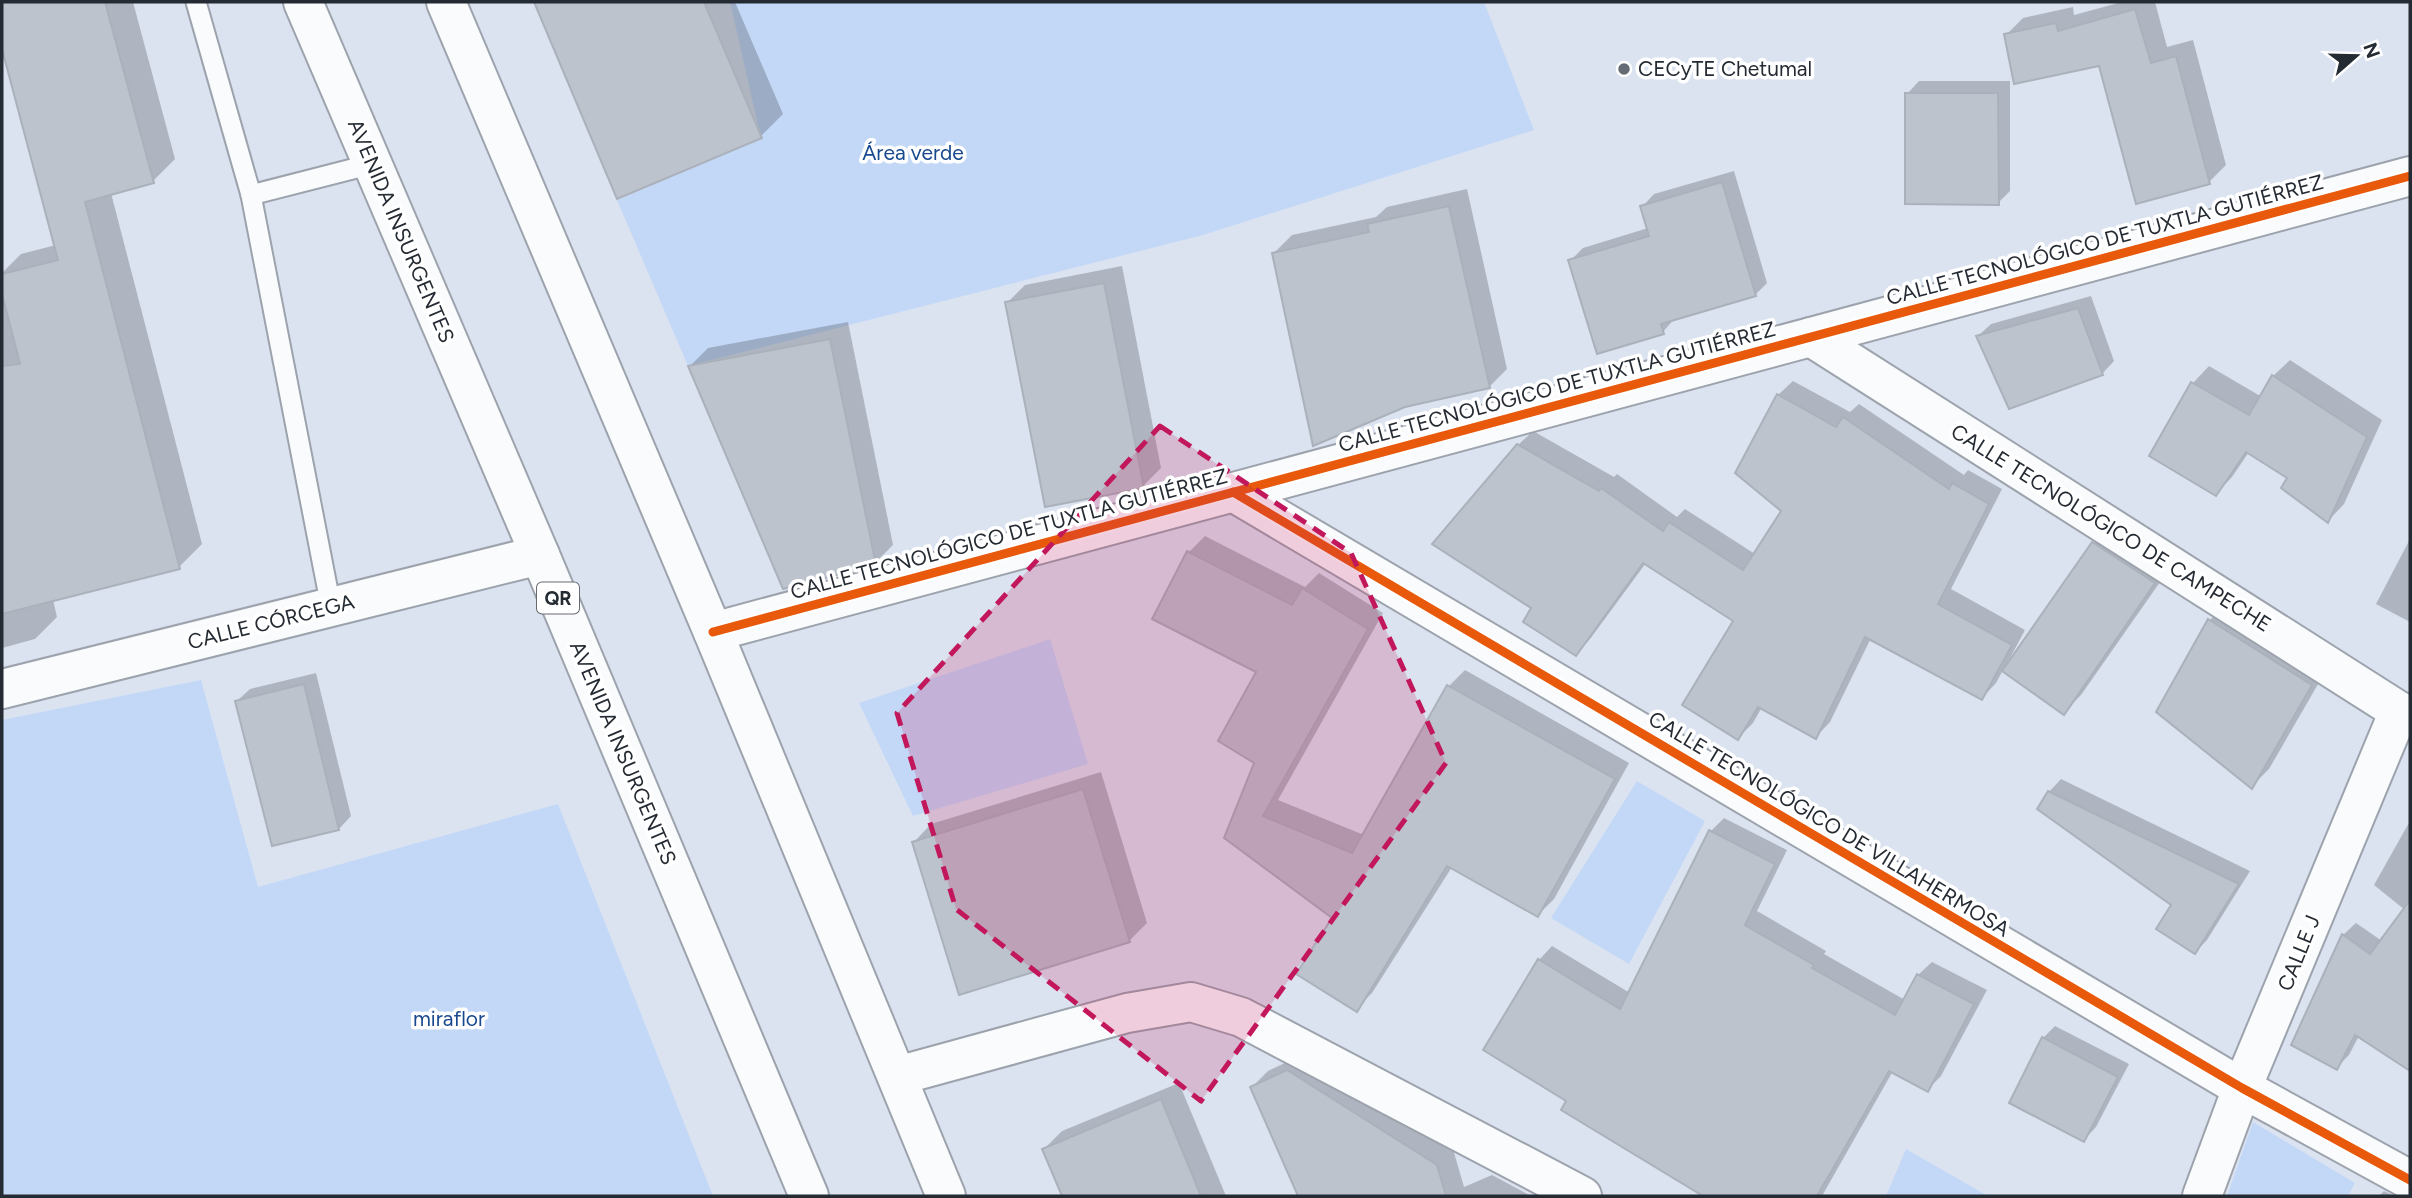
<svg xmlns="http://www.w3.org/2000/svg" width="2412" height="1198" viewBox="0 0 2412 1198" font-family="Figtree,sans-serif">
  <rect width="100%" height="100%" fill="#dbe3f0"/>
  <!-- green -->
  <g fill="#c3d8f7">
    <path d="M 730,2 L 1484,2 L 1534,130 L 1203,235 L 688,366 L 617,200 L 761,138 Z"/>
    <path d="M 1050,639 L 1088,764 L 913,816 L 859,703 Z"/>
    <path d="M 201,680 L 258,887 L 558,804 L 713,1196 L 2,1196 L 2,720 Z"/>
    <path d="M 1637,781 L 1705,821 L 1629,964 L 1551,918 Z"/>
    <path d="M 2253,1122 L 2355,1183 L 2348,1196 L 2227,1196 Z"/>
    <path d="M 1906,1149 L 1988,1196 L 1886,1196 Z"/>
  </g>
  <!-- shadow -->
  <g fill="#0003">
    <path d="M 2,2 L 133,2 L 175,159 L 153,181 L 111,193 L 202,544 L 179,567 L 53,600 L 57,617 L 35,639 L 2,648 L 2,273 L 21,254 L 56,245 L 2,43 Z"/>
    <path d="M 536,2 L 735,2 L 783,114 L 761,136 L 618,197 Z"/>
    <path d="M 2122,2 L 2155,2 L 2167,47 L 2193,40 L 2226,165 L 2209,182 L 2100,64 L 2006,35 L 2023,18 L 2073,7 L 2074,15 Z"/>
    <path d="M 1919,81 L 2010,81 L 2010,191 L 1998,203 L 1907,94 Z"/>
    <path d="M 1734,171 L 1767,283 L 1755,295 L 1675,318 L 1663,332 L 1570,261 L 1583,248 L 1648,228 L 1642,207 L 1654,194 Z"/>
    <path d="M 1467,189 L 1507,369 L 1489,387 L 1274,253 L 1292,235 L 1376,217 L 1387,207 Z"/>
    <path d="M 1122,266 L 1161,468 L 1143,486 L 1007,303 L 1025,285 Z"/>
    <path d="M 2091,296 L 2114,361 L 2102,374 L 1978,336 L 1991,324 Z"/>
    <path d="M 848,322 L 893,545 L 875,563 L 690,366 L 708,348 Z"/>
    <path d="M 2290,360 L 2382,420 L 2344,504 L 2328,521 L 2289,477 L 2249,452 L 2232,477 L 2216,494 L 2151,456 L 2193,383 L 2209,366 L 2262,397 L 2273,376 Z"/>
    <path d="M 1793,381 L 1850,412 L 1859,404 L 1964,475 L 1968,470 L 2002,489 L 1951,589 L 2025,630 L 2009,660 L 2011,661 L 2094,543 L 2112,525 L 2172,565 L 2081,695 L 2063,713 L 2003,670 L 1996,683 L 1982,698 L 1871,638 L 1830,722 L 1816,737 L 1762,707 L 1753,723 L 1738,738 L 1736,620 L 1646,563 L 1590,639 L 1576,654 L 1533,608 L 1518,445 L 1533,431 L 1614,477 L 1617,474 L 1677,517 L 1685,509 L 1755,554 L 1783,511 L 1778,395 Z"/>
    <path d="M 1205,536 L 1305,587 L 1319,573 L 1383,613 L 1278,800 L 1364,835 L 1449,686 L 1465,670 L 1629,763 L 1554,899 L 1538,915 L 1452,867 L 1372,993 L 1356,1009 L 1334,917 L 1226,837 L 1256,762 L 1258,671 L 1189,552 Z"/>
    <path d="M 2410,539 L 2410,622 L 2376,604 Z"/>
    <path d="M 2227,603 L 2328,667 L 2269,769 L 2252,786 L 2210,620 Z"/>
    <path d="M 316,673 L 351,816 L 339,829 L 237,701 L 250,689 Z"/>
    <path d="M 1101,772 L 1147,923 L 1129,941 L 914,842 L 931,824 Z"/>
    <path d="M 2061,779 L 2250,871 L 2207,940 L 2195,952 L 2173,905 L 2049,792 Z"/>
    <path d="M 1724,818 L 1787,850 L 1757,911 L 1826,951 L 1824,954 L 1905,1000 L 1918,975 L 1932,962 L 1987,990 L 1941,1076 L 1927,1090 L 1893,1071 L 1822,1196 L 1705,1196 L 1563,1110 L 1569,1100 L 1539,960 L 1552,946 L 1630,993 L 1711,831 Z"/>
    <path d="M 2410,821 L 2410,914 L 2374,885 Z"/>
    <path d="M 2356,923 L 2382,941 L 2393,930 L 2410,940 L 2410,1069 L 2359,1036 L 2349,1055 L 2336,1068 L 2343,935 Z"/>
    <path d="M 2055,1026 L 2129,1064 L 2096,1127 L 2084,1140 L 2043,1038 Z"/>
    <path d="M 1304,1054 L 1453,1149 L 1464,1187 L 1492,1175 L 1531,1196 L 1300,1196 L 1252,1087 L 1268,1071 Z"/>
    <path d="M 1179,1083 L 1226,1196 L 1064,1196 L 1044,1149 L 1062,1131 Z"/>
    <path d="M 2384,1191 L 2394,1196 L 2379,1196 Z"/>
  </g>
  <!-- building -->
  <g fill="#bcc3cd" stroke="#abb1bb" stroke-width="2">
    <path d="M 2,2 L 105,2 L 154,183 L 85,202 L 180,569 L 2,614 L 2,366 L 20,364 L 2,294 L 2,274 L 58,260 L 2,49 Z"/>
    <path d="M 534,2 L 704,2 L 762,138 L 617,199 Z"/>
    <path d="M 2135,9 L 2151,63 L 2176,56 L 2210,184 L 2136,204 L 2099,66 L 2014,84 L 2004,34 L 2056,23 L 2058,31 Z"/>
    <path d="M 1905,93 L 1998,93 L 1999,205 L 1905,204 Z"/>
    <path d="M 1722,182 L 1756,296 L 1661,324 L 1664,334 L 1597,354 L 1568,260 L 1649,236 L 1640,206 Z"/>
    <path d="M 1449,206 L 1490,388 L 1405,407 L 1313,446 L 1272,253 L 1369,232 L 1367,224 Z"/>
    <path d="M 1104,283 L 1144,488 L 1045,507 L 1005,302 Z"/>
    <path d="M 2078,308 L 2103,375 L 2009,409 L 1976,336 Z"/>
    <path d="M 830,339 L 876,565 L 783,589 L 688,366 Z"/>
    <path d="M 2272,375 L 2367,437 L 2328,523 L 2281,488 L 2287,478 L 2246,452 L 2216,496 L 2149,456 L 2191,382 L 2249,415 Z"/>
    <path d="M 1777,394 L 1836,427 L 1843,417 L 1949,489 L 1952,483 L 1989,504 L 1938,604 L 2012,645 L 1982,700 L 1865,637 L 1816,739 L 1758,707 L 1738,740 L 1682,705 L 1733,621 L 1643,563 L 1576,656 L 1523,622 L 1531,608 L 1432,544 L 1517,444 L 1599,491 L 1601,488 L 1663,531 L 1669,522 L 1743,570 L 1781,511 L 1735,473 Z"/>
    <path d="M 2092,542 L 2155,583 L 2064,715 L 2002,671 Z"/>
    <path d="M 1187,551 L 1292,605 L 1302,588 L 1368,629 L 1263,816 L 1352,853 L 1447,685 L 1615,779 L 1538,917 L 1447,866 L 1357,1012 L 1296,974 L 1332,918 L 1224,838 L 1254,763 L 1218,741 L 1256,672 L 1152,619 Z"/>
    <path d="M 2208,619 L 2312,685 L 2252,789 L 2156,712 Z"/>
    <path d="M 304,684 L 339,830 L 272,846 L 235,701 Z"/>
    <path d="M 1083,789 L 1130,942 L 959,995 L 912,842 Z"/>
    <path d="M 2048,791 L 2239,884 L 2195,954 L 2156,929 L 2171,905 L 2037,809 Z"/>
    <path d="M 1709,830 L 1775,864 L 1745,925 L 1814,965 L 1812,968 L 1895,1015 L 1917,974 L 1974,1004 L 1928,1092 L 1889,1071 L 1817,1196 L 1703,1196 L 1561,1110 L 1566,1101 L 1483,1050 L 1538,959 L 1620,1009 Z"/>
    <path d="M 2410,900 L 2410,1071 L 2355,1035 L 2337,1070 L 2291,1045 L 2342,934 L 2370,954 Z"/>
    <path d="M 2042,1037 L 2118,1077 L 2084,1142 L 2009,1103 Z"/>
    <path d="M 1287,1070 L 1437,1165 L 1446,1196 L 1298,1196 L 1250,1087 Z"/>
    <path d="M 1161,1099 L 1201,1196 L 1062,1196 L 1042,1149 Z"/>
  </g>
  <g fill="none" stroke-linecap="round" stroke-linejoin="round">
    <defs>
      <g id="service">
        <path d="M 196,2 L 251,195 L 331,607"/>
        <path d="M 251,195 L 372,164"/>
      </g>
      <g id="minor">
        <path d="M 1811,337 L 2410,718"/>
        <path d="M 1233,492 L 2242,1088 L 2410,1180"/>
        <path d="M 713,632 L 2410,176"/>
        <path d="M 2,689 L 540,555"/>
        <path d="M 897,1076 L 1127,1013 L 1191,1002 L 1241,1017 L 1582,1196"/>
        <path d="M 2202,1196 L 2242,1088 L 2399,711"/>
      </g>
      <g id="primary">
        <path d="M 303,2 L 540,555 L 809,1196"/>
        <path d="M 446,2 L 713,632 L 946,1196"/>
      </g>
    </defs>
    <!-- service casing -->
    <use href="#service" stroke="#9ca3ac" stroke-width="23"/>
    <!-- minor casing -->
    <use href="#minor" stroke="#9ca3ac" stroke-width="42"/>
    <!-- primary casing -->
    <use href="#primary" stroke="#9ca3ac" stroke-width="42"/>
    <!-- service -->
    <use href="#service" stroke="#fafbfd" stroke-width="19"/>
    <!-- minor -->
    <use href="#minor" stroke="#fafbfd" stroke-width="38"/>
    <!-- primary -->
    <use href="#primary" stroke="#fafbfd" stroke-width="38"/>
    <defs>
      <g id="cycleway">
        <path d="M 1233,492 L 2242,1088 L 2410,1180"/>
        <path d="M 713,632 L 2410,176"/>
      </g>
    </defs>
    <!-- cycleway casing -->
    <use href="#cycleway" stroke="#fff" stroke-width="13"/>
    <!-- cycleway -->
    <use href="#cycleway" stroke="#e8590c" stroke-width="9"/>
  </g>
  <!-- marked area -->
  <path fill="#c2185b" fill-opacity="0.2" stroke="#c2185b" stroke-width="5" stroke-dasharray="14 9" stroke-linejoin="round" d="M 1160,426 L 1351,553 L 1446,763 L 1201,1101 L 956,909 L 897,713 Z"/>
  <!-- markers -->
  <circle fill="#656b75" stroke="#fff" stroke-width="2.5" cx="1624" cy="69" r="7"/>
  <g text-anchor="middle" stroke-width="7" stroke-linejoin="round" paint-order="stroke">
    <!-- shield labels -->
    <rect fill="#fff" stroke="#666b70" stroke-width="2" x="537" y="582.5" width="42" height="31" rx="5"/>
    <g font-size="19" font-weight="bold" fill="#252b33">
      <text x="558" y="605">QR</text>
    </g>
    <!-- poi labels -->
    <g font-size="21" fill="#252b33" stroke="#fff" text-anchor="start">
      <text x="1638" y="76">CECyTE Chetumal</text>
    </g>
    <!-- park labels -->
    <g font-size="21" fill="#18498e" stroke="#fff">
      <text x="913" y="160">Área verde</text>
      <text x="449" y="1026">miraflor</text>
    </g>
    <!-- street labels -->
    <g font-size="21" fill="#252b33" stroke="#fff">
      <text transform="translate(401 231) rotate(67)" y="7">AVENIDA INSURGENTES</text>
      <text transform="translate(2105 240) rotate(-15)" y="7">CALLE TECNOLÓGICO DE TUXTLA GUTIÉRREZ</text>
      <text transform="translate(1557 387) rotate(-15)" y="7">CALLE TECNOLÓGICO DE TUXTLA GUTIÉRREZ</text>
      <text transform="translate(2111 528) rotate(32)" y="7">CALLE TECNOLÓGICO DE CAMPECHE</text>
      <text transform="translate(1009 534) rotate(-15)" y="7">CALLE TECNOLÓGICO DE TUXTLA GUTIÉRREZ</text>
      <text transform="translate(271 622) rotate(-14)" y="7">CALLE CÓRCEGA</text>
      <text transform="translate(623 753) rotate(67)" y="7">AVENIDA INSURGENTES</text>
      <text transform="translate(1829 824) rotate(31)" y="7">CALLE TECNOLÓGICO DE VILLAHERMOSA</text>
      <text transform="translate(2299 953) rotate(-68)" y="7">CALLE J</text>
    </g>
  </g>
  <!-- border -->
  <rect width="2412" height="1198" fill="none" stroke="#252b33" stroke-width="7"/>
  <!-- north arrow -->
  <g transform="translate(2356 56) rotate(70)" stroke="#ffffff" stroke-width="5" paint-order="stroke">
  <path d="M0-5L12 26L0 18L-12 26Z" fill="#252b33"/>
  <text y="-10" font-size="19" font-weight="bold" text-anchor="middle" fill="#252b33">N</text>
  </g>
</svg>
